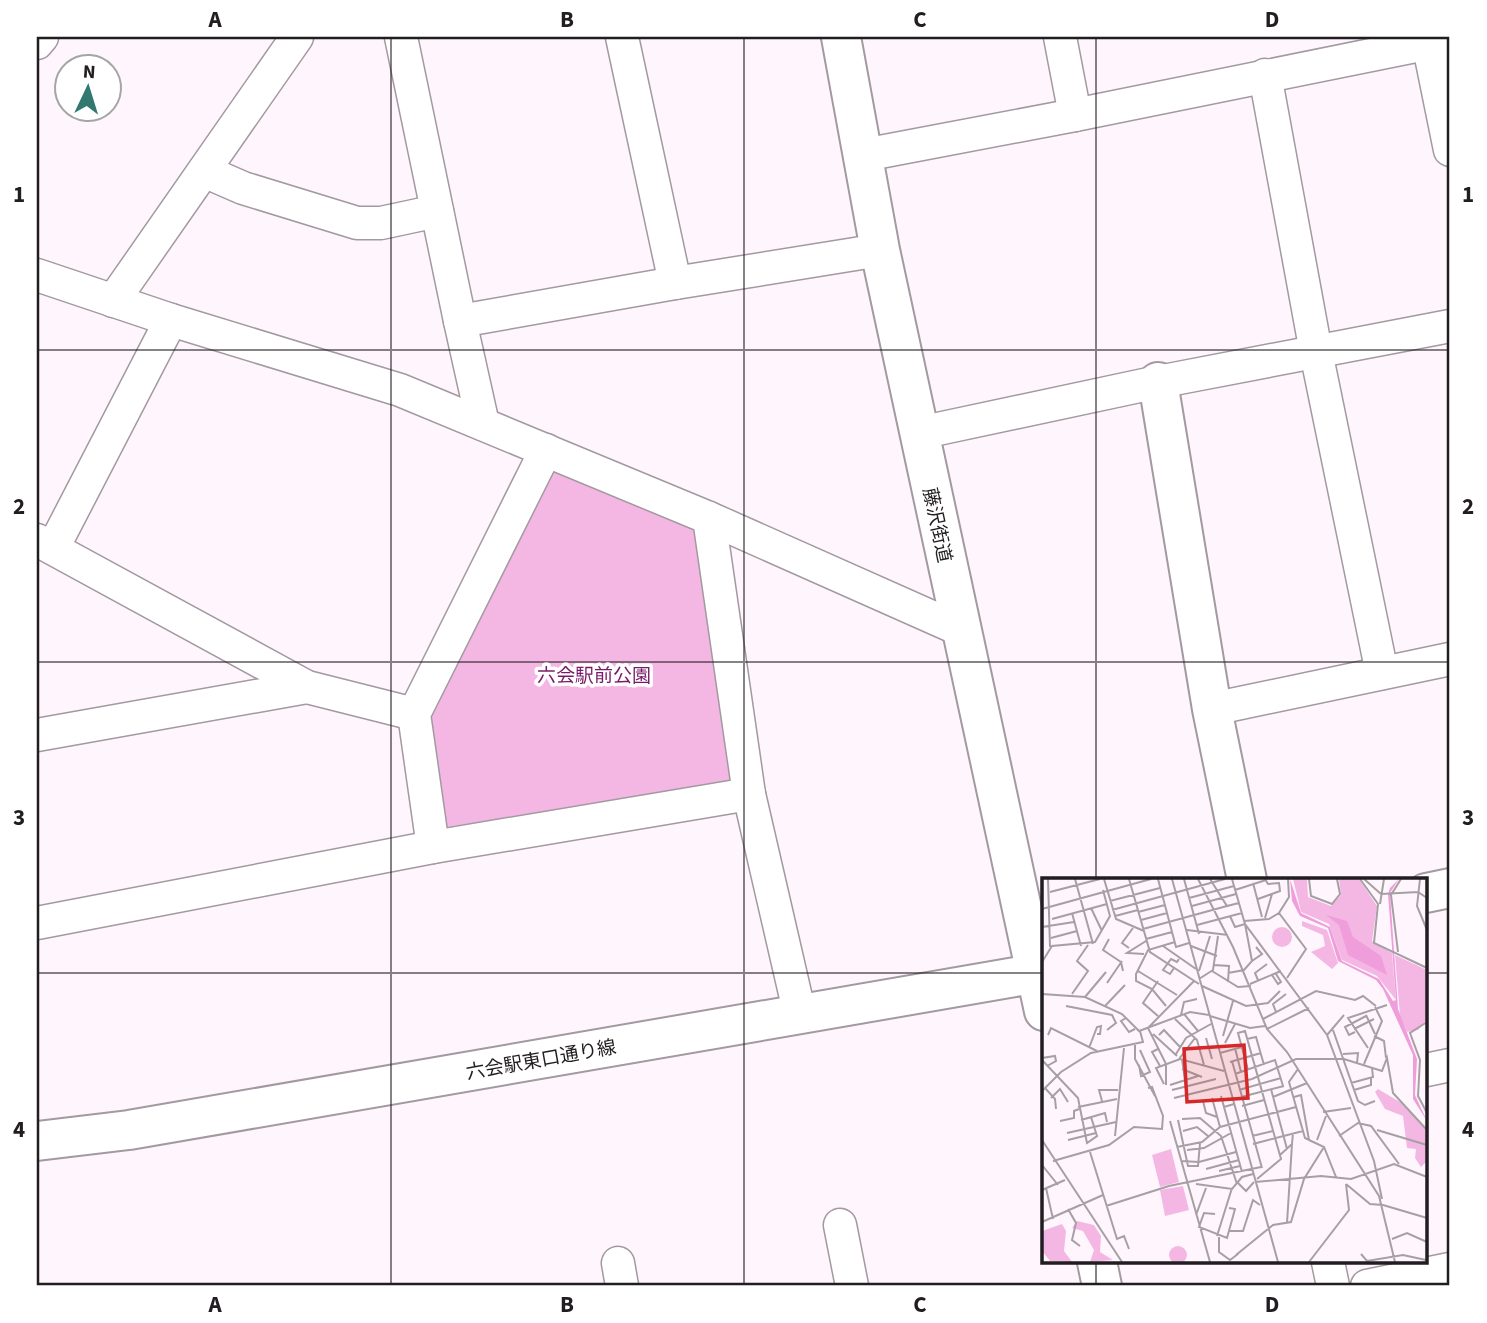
<svg xmlns="http://www.w3.org/2000/svg" width="1487" height="1323" viewBox="0 0 1487 1323" font-family="'Source Sans 3','Noto Sans JP',sans-serif">
  <rect width="100%" height="100%" fill="#fef6fc"/>
  <!-- green -->
  <path fill="#f4b7e4" d="M 554,471 L 695,529 L 745,781 L 446,827 L 430,716 Z"/>
  <g fill="none" stroke-linecap="round" stroke-linejoin="round">
    <defs>
      <g id="street">
        <path d="M 401,37 L 460,321 L 483,424"/>
        <path d="M 622,37 L 675,283"/>
        <path d="M 1060,37 L 1075,115"/>
        <path d="M 1427,37 L 1450,150"/>
        <path d="M 37,43 L 42,37"/>
        <path d="M 1265,75 L 1316,352 L 1382,673"/>
        <path d="M 864,155 L 1075,115 L 1450,39"/>
        <path d="M 204,171 L 243,188 L 357,223 L 381,223 L 437,211"/>
        <path d="M 37,275 L 171,320 L 400,390 L 709,518 L 961,630"/>
        <path d="M 113,301 L 297,37"/>
        <path d="M 460,321 L 675,283 L 880,250"/>
        <path d="M 919,433 L 1158,382 L 1450,326"/>
        <path d="M 709,518 L 749,794 L 800,1015"/>
        <path d="M 37,540 L 307,687 L 414,714"/>
        <path d="M 53,548 L 171,320"/>
        <path d="M 1212,709 L 1450,659"/>
        <path d="M 37,735 L 307,687"/>
        <path d="M 433,847 L 414,714 L 546,450"/>
        <path d="M 37,923 L 433,847 L 749,794"/>
        <path d="M 1426,1070 L 1450,1065"/>
        <path d="M 840,1225 L 852,1286"/>
        <path d="M 1328,1262 L 1333,1286"/>
        <path d="M 618,1263 L 622,1286"/>
        <path d="M 1367,1286 L 1450,1269"/>
      </g>
      <g id="secondary">
        <path d="M 1158,382 L 1212,709 L 1247,880"/>
        <path d="M 1426,893 L 1450,888"/>
        <path d="M 37,1141 L 129,1130 L 1044,972"/>
      </g>
      <g id="highway">
        <path d="M 841,37 L 880,250 L 1044,1011"/>
        <path d="M 1097,1262 L 1102,1286"/>
      </g>
    </defs>
    <!-- street casing -->
    <use href="#street" stroke="#a399a0" stroke-width="35"/>
    <!-- secondary casing -->
    <use href="#secondary" stroke="#a399a0" stroke-width="42"/>
    <!-- highway casing -->
    <use href="#highway" stroke="#a399a0" stroke-width="42"/>
    <!-- street -->
    <use href="#street" stroke="#fff" stroke-width="32"/>
    <!-- secondary -->
    <use href="#secondary" stroke="#fff" stroke-width="38"/>
    <!-- highway -->
    <use href="#highway" stroke="#fff" stroke-width="38"/>
  </g>
  <!-- grid -->
  <path fill="none" stroke="#211d20" stroke-width="2" stroke-opacity="0.55" d="M 391,37 L 391,1286M 744,37 L 744,1286M 1096,37 L 1096,880M 37,350 L 1450,350M 37,662 L 1450,662M 37,973 L 1044,973M 1426,973 L 1450,973M 1096,1262 L 1096,1286"/>
  <g text-anchor="middle" stroke-width="7" stroke-linejoin="round" paint-order="stroke">
    <!-- street labels -->
    <g font-size="19" fill="#211d20" stroke="#fff">
      <text transform="translate(938 525) rotate(78)" y="7">藤沢街道</text>
      <text transform="translate(541 1059) rotate(-10)" y="7">六会駅東口通り線</text>
    </g>
    <!-- park labels -->
    <g font-size="19" fill="#771966" stroke="#fff">
      <text x="594" y="682">六会駅前公園</text>
    </g>
  </g>
  <!-- overview -->
  <g transform="translate(1042 878)">
    <rect width="385" height="385" fill="#fef6fc"/>
    <path d="M 251,1 L 265,1 L 266,19 L 289,28 L 299,17 L 297,1 L 317,1 L 335,28 L 330,63 L 350,75 L 354,122 L 335,98 L 300,82 L 287,46 L 259,34 ZM 260,43 L 285,52 L 296,85 L 290,91 L 269,74 L 283,68 L 281,57 L 260,48 ZM230 59a10 10 0 1 1 20 0a10 10 0 1 1-20 0ZM 353,77 L 385,92 L 385,141 L 376,152 L 365,154 L 358,138 ZM 336,211 L 358,224 L 385,251 L 385,283 L 379,289 L 373,280 L 374,271 L 365,270 L 361,238 L 343,231 L 333,214 ZM 129,271 L 137,304 L 118,309 L 110,277 ZM 141,308 L 147,332 L 123,338 L 118,312 ZM 35,343 L 52,347 L 59,358 L 58,374 L 71,382 L 48,384 L 52,372 L 41,353 L 30,350 ZM 20,346 L 24,353 L 22,373 L 30,384 L 8,383 L 0,373 L 0,353 ZM127 377a9 9 0 1 1 18 0a9 9 0 1 1-18 0Z" fill="#f4b7e4"/>
    <path d="M 248,1 L 259,35 L 288,49 L 300,83 L 337,101 L 351,123 L 354,122 L 346,16 L 348,10 L 357,1 L 348,15 L 356,131 L 375,181 L 373,217 L 385,243 L 371,221 L 371,177 L 341,111 L 334,102 L 296,83 L 286,50 L 258,38 L 250,23 ZM 284,37 L 305,43 L 311,59 L 339,78 L 345,97 L 306,77 L 297,47 Z" fill="#ef9ddb"/>
    <path fill="none" stroke="#a69fa4" stroke-width="2" d="M 6,1 L 8,69M 33,1 L 51,66M 62,1 L 74,41 L 102,53M 87,1 L 108,74 L 157,106M 116,1 L 134,69 L 147,65M 130,1 L 236,384M 142,1 L 157,56M 156,1 L 191,69 L 225,151 L 245,174 L 337,318 L 353,384M 168,1 L 185,28 L 197,25M 190,1 L 203,46 L 285,157 L 332,283 L 340,321M 267,1 L 269,18 L 290,26 L 298,16 L 295,1M 318,1 L 336,26 L 332,65 L 385,90M 322,1 L 339,16 L 376,14 L 385,20M 378,1 L 375,28 L 385,52M 211,5 L 220,39M 193,12 L 224,2M 8,14 L 58,1M 147,20 L 192,8M 216,21 L 238,13 L 237,5 L 226,6 L 223,1M 68,23 L 118,10M 338,26 L 342,1M 150,28 L 194,16M 49,30 L 60,53M 0,31 L 109,1M 70,32 L 183,1M 96,34 L 123,27M 30,35 L 39,68M 73,38 L 96,32M 223,40 L 230,16M 10,41 L 65,26M 99,42 L 125,35M 202,43 L 227,41 L 237,35M 155,47 L 200,35M 0,49 L 32,44M 101,51 L 185,28M 145,52 L 186,57M 9,60 L 35,53M 67,61 L 61,72 L 79,84 L 81,93M 104,61 L 130,54M 121,68 L 154,91M 149,68 L 175,78M 87,70 L 80,65 L 91,50M 356,74 L 349,17 L 359,1M 102,76 L 85,75 L 104,63M 210,83 L 220,76 L 214,69M 0,84 L 10,68 L 53,64 L 68,38 L 61,12M 172,87 L 187,88 L 186,104M 132,90 L 128,96 L 121,92 L 129,81 L 135,84 L 137,81M 96,93 L 135,117M 157,93 L 168,58M 170,93 L 196,109 L 209,108M 186,95 L 202,92 L 210,83 L 203,46 L 193,49 L 188,38M 230,97 L 236,106 L 239,104 L 234,96M 245,100 L 264,71 L 237,35 L 247,19 L 246,1M 157,101 L 171,92 L 176,58M 216,102 L 213,95 L 225,86M 65,105 L 80,83M 208,106 L 239,93M 160,108 L 204,128 L 226,125 L 238,113M 0,116 L 43,119 L 80,136 L 97,153 L 148,134 L 167,137M 30,116 L 46,93 L 35,83 L 46,67M 43,119 L 64,94M 24,128 L 70,137 L 74,145 L 65,152M 63,128 L 83,107M 124,128 L 110,111 L 94,103 L 94,96 L 106,72 L 133,64M 234,134 L 231,126 L 244,116M 142,136 L 156,153M 139,137 L 142,124 L 155,121M 324,137 L 333,156M 116,138 L 101,125 L 116,103M 168,138 L 208,150 L 223,148M 84,140 L 79,143 L 87,154 L 93,151M 133,141 L 155,162 L 162,187M 221,141 L 274,113 L 313,122 L 321,118 L 334,128M 385,144 L 368,155 L 378,182 L 376,218 L 385,235M 225,151 L 267,130M 312,151 L 332,141M 291,152 L 316,223 L 323,227 L 333,223M 313,154 L 307,157 L 303,149 L 324,138M 111,156 L 135,178M 6,157 L 9,150 L 55,173M 117,157 L 122,152 L 138,169M 285,157 L 302,137M 181,158 L 191,123M 332,158 L 342,163 L 344,180M 164,160 L 170,181M 205,161 L 214,159 L 222,187M 183,165 L 193,146M 93,167 L 93,181 L 113,218M 47,170 L 55,149 L 59,148 L 58,156 L 55,156M 193,170 L 199,194M 326,170 L 306,140 L 345,127M 116,171 L 110,174 L 118,188M 178,175 L 200,169M 134,176 L 144,160 L 169,146M 301,176 L 316,175 L 315,185M 0,180 L 13,178 L 14,183 L 5,188M 137,181 L 153,160M 140,181 L 144,209M 0,182 L 36,220 L 45,265 L 55,258 L 49,239M 190,183 L 220,290M 188,184 L 219,175M 322,186 L 340,143 L 333,129M 97,187 L 99,198 L 108,194 L 98,172M 140,191 L 160,199M 206,192 L 196,155 L 203,153 L 239,281 L 215,301M 193,196 L 233,182 L 241,208M 309,205 L 331,199 L 330,190M 122,206 L 114,190 L 138,181 L 182,193M 124,207 L 124,186 L 106,150 L 152,103M 128,207 L 156,198M 3,210 L 13,221 L 14,231M 229,211 L 245,271M 130,212 L 174,201M 197,212 L 239,200M 312,212 L 329,207 L 329,200M 0,213 L 19,194 L 49,175 L 101,164 L 98,153M 179,218 L 182,229 L 192,226M 199,219 L 242,208M 231,219 L 265,205M 252,219 L 259,217 L 267,262 L 263,260 L 247,204 L 256,191M 9,220 L 18,211 L 26,224M 132,220 L 210,201 L 254,181 L 302,181 L 340,193 L 345,180 L 351,215 L 385,252M 170,220 L 178,249M 60,223 L 57,212 L 76,212M 161,223 L 164,235 L 175,239M 200,228 L 222,222M 36,229 L 75,221M 182,229 L 200,294M 281,234 L 309,230M 140,241 L 158,240 L 179,258 L 195,306M 39,242 L 63,235 L 65,244M 136,242 L 146,288 L 156,288 L 158,265M 18,243 L 32,240 L 32,233 L 37,231M 128,243 L 168,384M 335,252 L 385,267M 141,253 L 155,249 L 166,258M 25,255 L 74,244M 73,258 L 82,170M 210,258 L 231,253M 297,258 L 316,245 L 329,248 L 357,286M 0,262 L 80,384M 26,262 L 54,255M 267,262 L 282,269 L 294,299M 275,262 L 284,238M 211,266 L 261,253M 135,269 L 160,264 L 178,249 L 254,229M 145,272 L 162,270 L 189,255M 48,274 L 75,361 L 82,358 L 87,371M 238,277 L 250,266 L 251,255M 11,283 L 67,267 L 92,249 L 120,251 L 121,238 L 110,209 L 106,210M 139,283 L 157,284 L 194,274M 0,287 L 16,307M 164,291 L 197,282M 177,293 L 198,288M 213,304 L 279,298 L 309,301 L 352,286 L 385,299M 196,305 L 204,313 L 212,304M 154,306 L 190,311 L 200,299 L 211,296M 304,306 L 328,326 L 341,327M 4,310 L 11,341M 0,312 L 23,302M 341,327 L 385,340M 64,328 L 127,308 L 219,289M 26,331 L 34,345 L 30,362 L 38,368M 173,336 L 162,335 L 157,349 L 185,360 L 193,331 L 187,330M 154,337 L 164,310M 0,344 L 61,317M 245,345 L 250,266M 187,353 L 201,353 L 211,322 L 218,327M 175,358 L 190,310M 177,359 L 177,374 L 188,382 L 196,376M 350,361 L 365,355 L 385,364M 319,376 L 325,383 L 361,377 L 384,382M 194,377 L 231,347 L 249,344 L 262,301 L 282,269M 267,384 L 307,332 L 304,306"/>
    <path fill="#d62828" fill-opacity="0.15" stroke="#d62828" stroke-width="3.5" d="M 202,167 L 206,220 L 145,224 L 142,171 Z"/>
    <rect width="385" height="385" fill="none" stroke="#211d20" stroke-width="3.5"/>
  </g>
  <!-- border -->
  <rect width="1487" height="1323" fill="none" stroke="#ffffff" stroke-width="77"/>
  <!-- north arrow -->
  <g transform="translate(88 88) rotate(4)"><circle r="33" fill="#ffffff" stroke="#a6a5a6" stroke-width="2"/>
  <path d="M0-5L12 26L0 18L-12 26Z" fill="#317871"/>
  <text y="-10" font-size="19" font-weight="bold" text-anchor="middle" fill="#211d20">N</text>
  </g>
  <rect x="38" y="38" width="1410" height="1246" fill="none" stroke="#211d20" stroke-width="2.5"/>
  <g font-size="23" text-anchor="middle" font-weight="bold" fill="#211d20">
    <text x="215" y="27">A</text>
    <text x="567" y="27">B</text>
    <text x="920" y="27">C</text>
    <text x="1272" y="27">D</text>
    <text x="19" y="202">1</text>
    <text x="1468" y="202">1</text>
    <text x="19" y="514">2</text>
    <text x="1468" y="514">2</text>
    <text x="19" y="825">3</text>
    <text x="1468" y="825">3</text>
    <text x="19" y="1137">4</text>
    <text x="1468" y="1137">4</text>
    <text x="215" y="1312">A</text>
    <text x="567" y="1312">B</text>
    <text x="920" y="1312">C</text>
    <text x="1272" y="1312">D</text>
  </g>
</svg>
